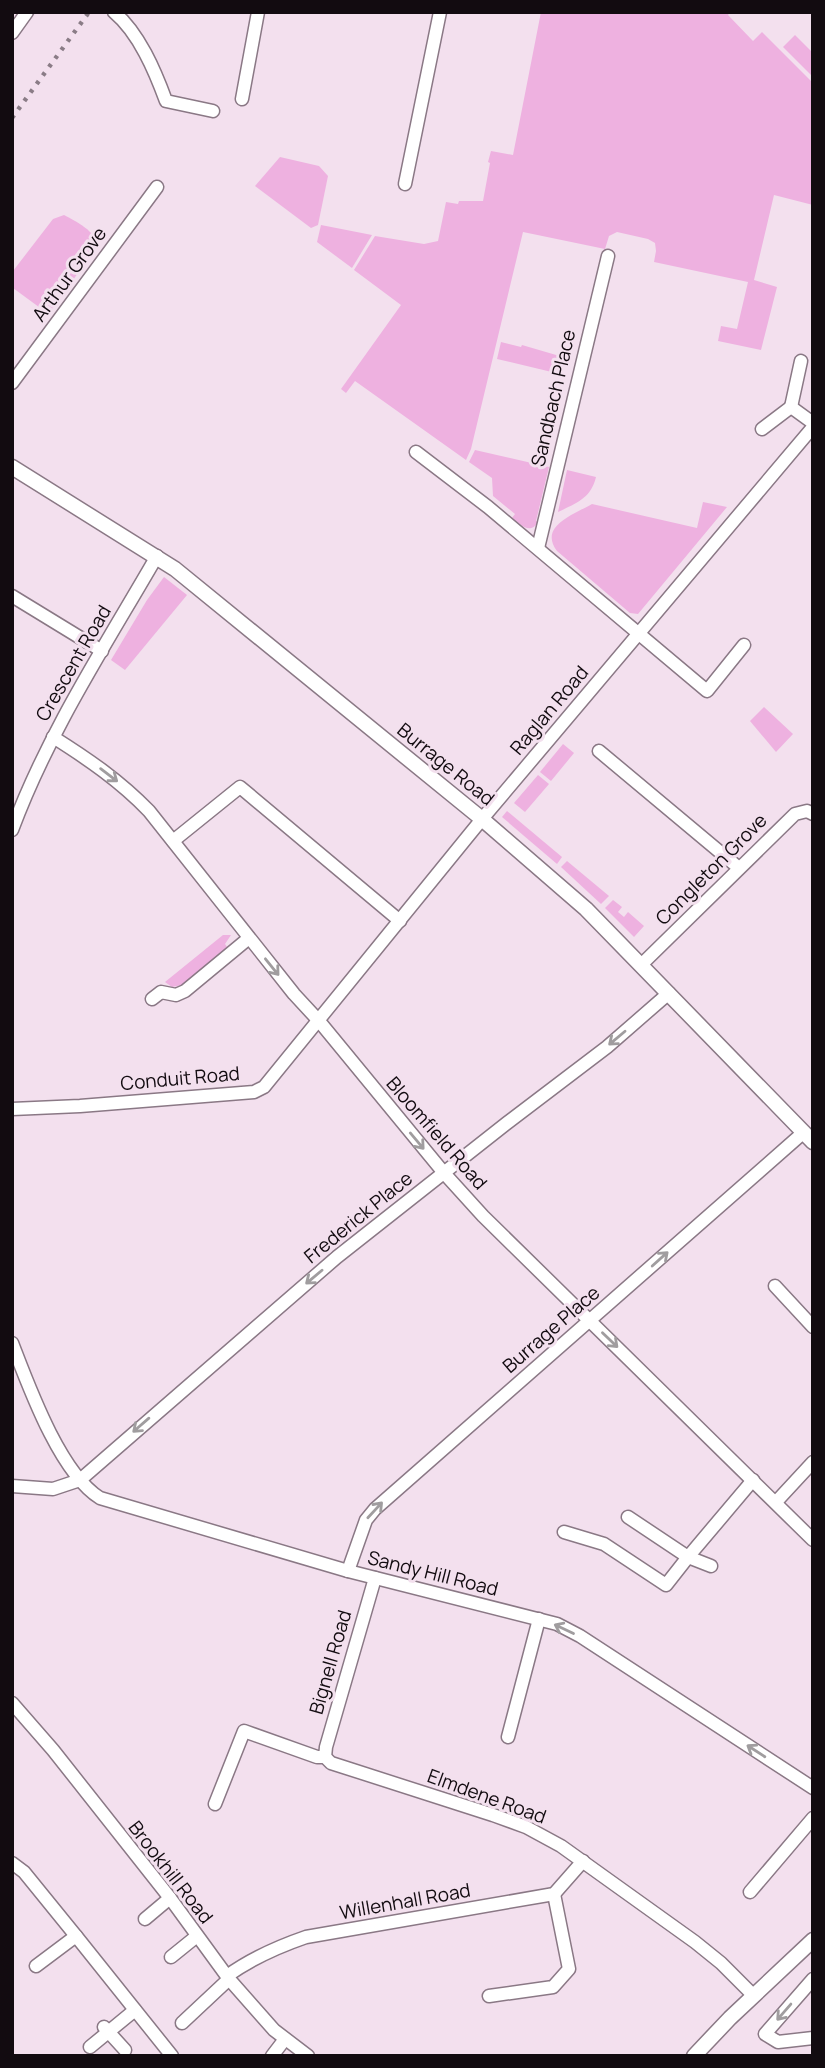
<svg xmlns="http://www.w3.org/2000/svg" width="825" height="2068" viewBox="0 0 825 2068" font-family="Manrope,sans-serif">
  <rect width="100%" height="100%" fill="#f3e0ee"/>
  <!-- green -->
  <g fill="#eeb1e0">
    <path d="M 541,12 L 730,12 L 728,15 L 753,41 L 762,32 L 813,83 L 813,205 L 774,195 L 754,280 L 777,287 L 761,350 L 718,341 L 721,326 L 737,329 L 748,282 L 654,262 L 656,251 L 655,243 L 648,239 L 617,232 L 609,236 L 605,249 L 523,232 L 471,449 L 466,460 L 355,381 L 346,393 L 341,389 L 401,305 L 354,270 L 375,236 L 424,244 L 438,241 L 446,202 L 458,204 L 459,201 L 483,201 L 490,163 L 488,162 L 491,151 L 513,155 Z"/>
    <path d="M 795,35 L 813,53 L 813,77 L 783,47 Z"/>
    <path d="M 280,157 L 319,166 L 328,176 L 318,225 L 311,228 L 255,186 Z"/>
    <path d="M 64,215 C 76,221 96,232 98,245 L 53,308 L 50,310 L 43,310 L 13,288 L 13,271 L 53,219 Z"/>
    <path d="M 321,225 L 372,235 L 352,268 L 317,242 Z"/>
    <path d="M 501,342 L 521,347 L 522,345 L 563,357 L 560,374 L 497,359 Z"/>
    <path d="M 475,450 L 549,467 L 536,521 L 538,522 C 530,535 521,525 512,518 L 515,514 L 493,496 L 492,478 L 469,462 Z"/>
    <path d="M 567,470 L 596,477 C 591,498 577,503 558,512 Z"/>
    <path d="M 703,502 L 727,507 L 638,614 L 630,613 L 557,551 C 538,526 575,514 592,504 L 697,528 Z"/>
    <path d="M 164,577 L 187,595 L 125,670 L 111,660 L 147,600 Z"/>
    <path d="M 764,707 L 793,734 L 776,752 L 750,721 Z"/>
    <path d="M 563,744 L 574,753 L 551,781 L 540,772 Z"/>
    <path d="M 538,775 L 549,784 L 525,812 L 514,803 Z"/>
    <path d="M 507,811 L 562,857 L 557,864 L 502,817 Z"/>
    <path d="M 567,861 L 609,896 L 601,904 L 561,867 Z"/>
    <path d="M 613,900 L 622,907 L 618,912 L 624,917 L 628,912 L 644,926 L 634,937 L 605,908 Z"/>
    <path d="M 223,935 L 231,935 L 225,944 L 227,947 L 182,985 L 172,987 L 165,982 Z"/>
  </g>
  <g fill="none" stroke-linecap="round" stroke-linejoin="round">
    <defs>
      <g id="minor">
        <path d="M 114,12 C 139,33 155,71 166,101 L 213,111"/>
        <path d="M 12,33 L 27,12"/>
        <path d="M 242,99 L 258,12"/>
        <path d="M 405,184 L 440,12"/>
        <path d="M 12,383 L 157,187"/>
        <path d="M 791,407 L 801,361"/>
        <path d="M 791,407 L 813,423"/>
        <path d="M 762,429 L 791,407"/>
        <path d="M 416,452 L 488,507 L 707,691 L 744,645"/>
        <path d="M 538,548 L 608,256"/>
        <path d="M 12,596 L 102,651"/>
        <path d="M 53,737 C 88,759 120,781 149,811 L 294,994 L 319,1021 L 444,1173 L 483,1216 L 813,1540"/>
        <path d="M 599,751 L 739,868"/>
        <path d="M 12,830 C 48,733 105,646 157,556"/>
        <path d="M 173,841 L 240,787 L 400,921"/>
        <path d="M 641,965 L 795,814 L 807,811 L 813,814"/>
        <path d="M 152,999 L 161,992 L 176,995 L 185,991 L 249,938"/>
        <path d="M 12,1109 L 80,1106 L 254,1092 L 264,1087 L 482,819 L 813,427"/>
        <path d="M 775,1286 L 813,1327"/>
        <path d="M 12,1343 C 29,1387 60,1473 100,1498 L 348,1571 L 557,1624 L 580,1636 L 813,1788"/>
        <path d="M 12,1486 L 53,1489 L 80,1480 L 337,1257 L 507,1123 L 607,1047 L 669,993"/>
        <path d="M 776,1502 L 813,1462"/>
        <path d="M 564,1532 L 604,1544 L 666,1585 L 688,1557 L 628,1517"/>
        <path d="M 711,1566 L 688,1557 L 753,1480"/>
        <path d="M 348,1571 L 366,1520 L 375,1509 L 804,1132"/>
        <path d="M 12,1703 L 53,1750 L 170,1898 L 229,1979 L 274,2030 L 308,2056"/>
        <path d="M 508,1737 L 539,1619"/>
        <path d="M 325,1757 L 326,1747 L 375,1578"/>
        <path d="M 215,1804 L 244,1731 L 317,1757 L 325,1757 L 331,1763 L 493,1815 L 526,1827 L 561,1846 L 695,1942 L 721,1963 L 753,1995"/>
        <path d="M 12,1863 L 24,1872 L 76,1936"/>
        <path d="M 750,1892 L 813,1818"/>
        <path d="M 145,1919 L 170,1898"/>
        <path d="M 171,1957 L 197,1936"/>
        <path d="M 36,1966 L 76,1936 L 172,2056"/>
        <path d="M 227,1976 C 252,1958 277,1947 306,1937 L 554,1894 L 583,1861"/>
        <path d="M 813,1979 L 765,2034 L 778,2042 L 813,2038"/>
        <path d="M 489,1996 L 553,1987 L 569,1969 L 554,1894"/>
        <path d="M 182,2023 L 229,1979"/>
        <path d="M 104,2027 L 125,2050"/>
        <path d="M 90,2047 L 135,2010"/>
        <path d="M 272,2056 L 285,2039"/>
      </g>
      <g id="tertiary">
        <path d="M 12,467 L 175,569 L 482,819 L 586,909 L 813,1142"/>
        <path d="M 694,2056 L 730,2018 L 813,1940"/>
      </g>
    </defs>
    <!-- minor casing -->
    <use href="#minor" stroke="#8a7885" stroke-width="15"/>
    <!-- tertiary casing -->
    <use href="#tertiary" stroke="#8a7885" stroke-width="17"/>
    <!-- minor -->
    <use href="#minor" stroke="#fff" stroke-width="12"/>
    <!-- tertiary -->
    <use href="#tertiary" stroke="#fff" stroke-width="14"/>
    <!-- rail -->
    <path stroke="#8a7c86" stroke-width="4.5" stroke-dasharray="3.5 7" stroke-linecap="butt" d="M 12,118 L 89,12"/>
  </g>
  <!-- one-way arrows -->
  <defs><path id="oneway-shaft" d="M-6 0H5M1.5-3L5.5 0L1.5 3" fill="none" stroke-width="1.6" stroke-linecap="round" stroke-linejoin="round" transform="scale(1.75)"/></defs>
  <g stroke="#a09d9f">
    <use href="#oneway-shaft" transform="translate(109 775) rotate(37)"/>
    <use href="#oneway-shaft" transform="translate(272 967) rotate(51)"/>
    <use href="#oneway-shaft" transform="translate(617 1038) rotate(140)"/>
    <use href="#oneway-shaft" transform="translate(417 1141) rotate(50)"/>
    <use href="#oneway-shaft" transform="translate(660 1259) rotate(-42)"/>
    <use href="#oneway-shaft" transform="translate(314 1277) rotate(140)"/>
    <use href="#oneway-shaft" transform="translate(610 1340) rotate(44)"/>
    <use href="#oneway-shaft" transform="translate(141 1425) rotate(139)"/>
    <use href="#oneway-shaft" transform="translate(375 1510) rotate(-47)"/>
    <use href="#oneway-shaft" transform="translate(564 1629) rotate(-155)"/>
    <use href="#oneway-shaft" transform="translate(756 1751) rotate(-147)"/>
    <use href="#oneway-shaft" transform="translate(784 2012) rotate(131)"/>
  </g>
  <g text-anchor="middle" stroke-width="6" stroke-linejoin="round" paint-order="stroke">
    <!-- street labels -->
    <g font-size="19" fill="#120b10" stroke="#f3e0ee">
      <text transform="translate(69 274) rotate(-54)" y="7">Arthur Grove</text>
      <text transform="translate(553 398) rotate(-77)" y="7">Sandbach Place</text>
      <text transform="translate(73 663) rotate(-60)" y="7">Crescent Road</text>
      <text transform="translate(549 710) rotate(-50)" y="7">Raglan Road</text>
      <text transform="translate(446 764) rotate(39)" y="7">Burrage Road</text>
      <text transform="translate(711 869) rotate(-45)" y="7">Congleton Grove</text>
      <text transform="translate(180 1078) rotate(-5)" y="7">Conduit Road</text>
      <text transform="translate(437 1133) rotate(49)" y="7">Bloomfield Road</text>
      <text transform="translate(358 1217) rotate(-39)" y="7">Frederick Place</text>
      <text transform="translate(551 1329) rotate(-41)" y="7">Burrage Place</text>
      <text transform="translate(433 1573) rotate(14)" y="7">Sandy Hill Road</text>
      <text transform="translate(330 1662) rotate(-74)" y="7">Bignell Road</text>
      <text transform="translate(487 1796) rotate(20)" y="7">Elmdene Road</text>
      <text transform="translate(171 1872) rotate(52)" y="7">Brookhill Road</text>
      <text transform="translate(405 1901) rotate(-10)" y="7">Willenhall Road</text>
    </g>
  </g>
  <!-- border -->
  <rect width="825" height="2068" fill="none" stroke="#120b10" stroke-width="28"/>
</svg>
